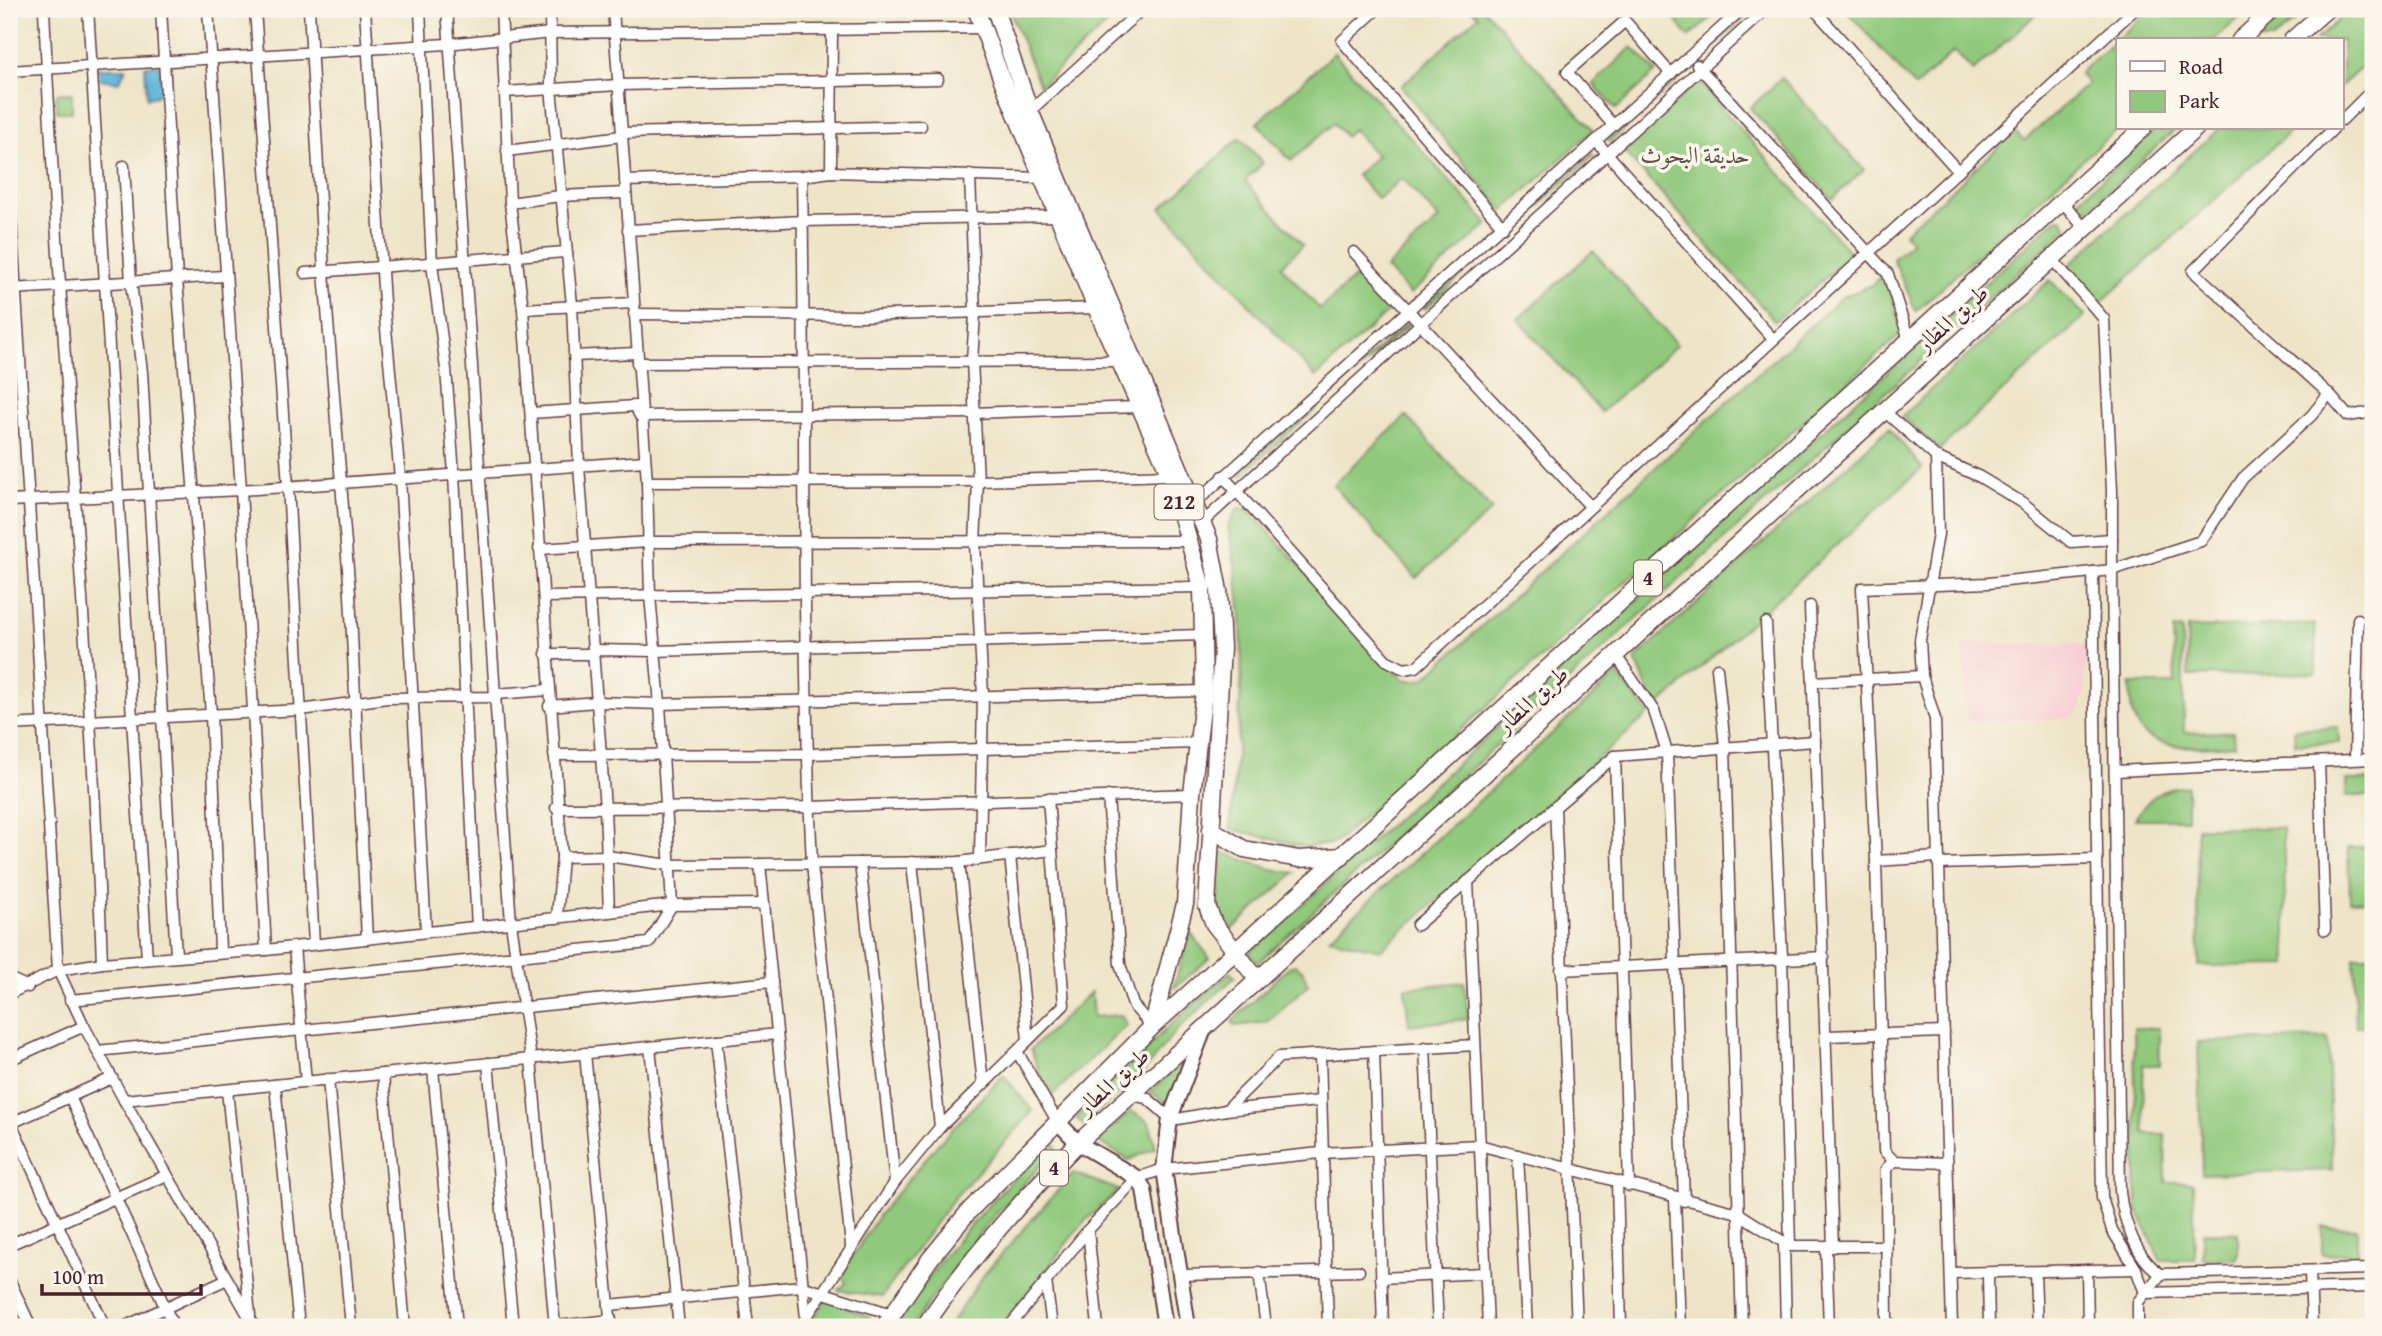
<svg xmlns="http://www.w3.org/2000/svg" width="2382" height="1336" viewBox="0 0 2382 1336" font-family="'Gentium Book Plus',Amiri,serif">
  <rect width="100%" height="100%" fill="#fbf7ec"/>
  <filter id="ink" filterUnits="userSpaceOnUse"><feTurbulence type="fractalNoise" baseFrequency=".0143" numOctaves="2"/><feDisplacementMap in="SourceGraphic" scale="14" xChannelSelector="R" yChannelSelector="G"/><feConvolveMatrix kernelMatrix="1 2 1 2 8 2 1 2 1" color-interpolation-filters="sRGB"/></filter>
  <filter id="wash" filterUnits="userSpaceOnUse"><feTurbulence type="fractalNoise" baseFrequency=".00686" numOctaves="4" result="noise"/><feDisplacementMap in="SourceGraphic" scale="28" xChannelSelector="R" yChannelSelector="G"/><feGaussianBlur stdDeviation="1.57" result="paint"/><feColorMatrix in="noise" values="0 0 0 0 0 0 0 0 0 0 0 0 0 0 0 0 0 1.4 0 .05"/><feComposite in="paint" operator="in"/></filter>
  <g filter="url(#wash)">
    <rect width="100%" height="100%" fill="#eee5c8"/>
    <!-- built -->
    <path fill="#f7cfd4" d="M 1963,643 L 2085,644 L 2085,692 L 2079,710 L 2068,719 L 1967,721 Z"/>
    <!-- green -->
    <g fill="#90c97c" stroke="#6d7454" stroke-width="2">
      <path d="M 1009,9 L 1123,9 L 1040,86 Z"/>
      <path d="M 1471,9 L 1484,9 L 1593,130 L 1503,211 L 1401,86 L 1478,16 Z"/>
      <path d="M 1667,9 L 1721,9 L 1689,37 Z"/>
      <path d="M 1751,9 L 1755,9 L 1703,56 L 1701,54 Z"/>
      <path d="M 1845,9 L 2042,9 L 1973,71 L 1954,51 L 1915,87 Z"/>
      <path d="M 2151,9 L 2249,9 L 2214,40 L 2118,40 L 2118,128 L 1916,311 L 1893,259 L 1912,242 L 1904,233 L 2015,132 L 2024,141 L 2088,84 L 2079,73 Z"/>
      <path d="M 2289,9 L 2308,9 L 2273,40 L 2254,40 Z"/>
      <path d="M 2351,9 L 2373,9 L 2373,57 L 2342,85 L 2342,40 L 2316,40 Z"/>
      <path d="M 1632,47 L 1656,72 L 1616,109 L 1593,84 Z"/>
      <path d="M 1334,53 L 1488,224 L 1410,294 L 1386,268 L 1439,219 L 1402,178 L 1378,199 L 1356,175 L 1377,156 L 1353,129 L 1345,136 L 1334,123 L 1291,161 L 1257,123 Z"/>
      <path d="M 1685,69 L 1687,71 L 1610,142 L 1607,140 Z"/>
      <path d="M 1782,78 L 1864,170 L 1832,199 L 1750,108 Z"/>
      <path d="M 1698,81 L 1852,255 L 1775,321 L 1624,151 Z"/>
      <path d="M 72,93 L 72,112 L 57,112 L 56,94 Z"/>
      <path d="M 2157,128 L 2177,128 L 2089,209 L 2081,211 L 2078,201 Z"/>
      <path d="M 2220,128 L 2294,128 L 2098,305 L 2067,267 Z"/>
      <path d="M 1240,138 L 1263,163 L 1245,181 L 1303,245 L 1281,266 L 1320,309 L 1361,272 L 1393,307 L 1316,377 L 1161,208 Z"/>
      <path d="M 1592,153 L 1594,156 L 1517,226 L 1515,223 Z"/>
      <path d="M 2062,218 L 2067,228 L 1258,962 L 1249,953 L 2056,219 Z"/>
      <path d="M 1498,238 L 1500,241 L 1425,309 L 1422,307 Z"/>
      <path d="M 1593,251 L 1677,345 L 1601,412 L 1518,319 Z"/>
      <path d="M 1885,273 L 1903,332 L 1335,843 L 1306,847 L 1230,829 C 1239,724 1252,632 1228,527 L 1238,508 L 1248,509 L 1403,679 L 1415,681 L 1425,678 L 1842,297 L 1870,286 Z"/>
      <path d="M 2050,280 L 2085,316 L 1939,450 L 1902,416 Z"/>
      <path d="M 1407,323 L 1409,325 L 1333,393 L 1331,390 Z"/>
      <path d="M 1314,405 L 1317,408 L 1241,476 L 1238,472 Z"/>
      <path d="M 1406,416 L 1492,510 L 1416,578 L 1333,485 Z"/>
      <path d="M 1889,428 L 1922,468 L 1656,708 L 1635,659 Z"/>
      <path d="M 2315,624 L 2316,673 L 2188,676 L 2187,628 Z"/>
      <path d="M 2182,629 L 2184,733 L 2233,732 L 2234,745 C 2202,746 2141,756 2132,712 C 2130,703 2131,693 2130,684 L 2175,684 L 2173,630 Z"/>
      <path d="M 1617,674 L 1649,714 L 1380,950 L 1329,938 Z"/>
      <path d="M 2338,727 L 2339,743 L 2295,744 L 2294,729 Z"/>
      <rect x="2346" y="780" width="27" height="16"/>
      <path d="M 2187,786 L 2187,819 L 2135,819 C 2148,797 2161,788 2187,786 Z"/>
      <path d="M 2197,827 L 2283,828 L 2287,965 L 2199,966 Z"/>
      <path d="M 2348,847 L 2373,847 L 2373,900 L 2350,901 Z"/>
      <path d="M 1221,852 L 1274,870 L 1295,873 L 1231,930 L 1219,911 Z"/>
      <path d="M 1190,932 L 1210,958 L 1173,989 Z"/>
      <path d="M 2354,956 L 2373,956 L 2373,1026 L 2356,1026 Z"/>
      <path d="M 1295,965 L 1302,970 L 1308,985 L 1267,1022 L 1235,1026 L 1232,1021 L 1289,967 Z"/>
      <path d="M 1230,972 L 1235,977 L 1176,1031 L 1144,1071 L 1083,1125 L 1076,1118 L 1168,1027 Z"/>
      <path d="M 1464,982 L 1468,1019 L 1409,1025 L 1405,988 Z"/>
      <path d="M 1091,992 L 1093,1017 L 1121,1015 L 1127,1025 L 1048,1099 L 1031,1049 Z"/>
      <path d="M 2134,1028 L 2159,1028 L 2160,1065 L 2143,1065 L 2144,1134 L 2165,1134 L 2166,1182 L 2193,1183 L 2195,1260 L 2160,1260 L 2137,1208 Z"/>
      <path d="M 2328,1038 L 2332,1170 L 2202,1174 L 2198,1042 Z"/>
      <path d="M 1182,1062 L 1183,1063 L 1169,1111 L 1160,1098 L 1150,1092 Z"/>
      <path d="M 1003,1075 L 1033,1111 L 954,1198 L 882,1297 L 838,1290 L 846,1283 L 841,1274 L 880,1213 L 938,1144 Z"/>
      <path d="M 1131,1111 L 1149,1122 L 1156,1148 L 1128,1160 L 1098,1141 Z"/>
      <path d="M 1050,1139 L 1057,1148 L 986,1225 L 911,1327 L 895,1327 C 937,1257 994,1198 1050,1139 Z"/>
      <path d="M 1073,1173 L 1119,1190 L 1082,1224 L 1001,1327 L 948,1327 L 986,1272 Z"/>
      <path d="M 2322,1227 L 2357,1228 L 2357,1254 L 2322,1254 Z"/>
      <path d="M 2203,1232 L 2238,1233 L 2238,1259 L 2203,1259 Z"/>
      <path d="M 827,1298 L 870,1318 L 865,1327 L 807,1327 Z"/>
    </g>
    <!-- water -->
    <g fill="#5cb3d9" stroke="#536982" stroke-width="2">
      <path d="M 160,65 L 162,89 L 156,96 L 147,98 L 145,66 Z"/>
      <path d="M 98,68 L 126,68 L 119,82 L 100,79 Z"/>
    </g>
  </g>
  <g filter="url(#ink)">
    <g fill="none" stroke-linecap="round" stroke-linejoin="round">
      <defs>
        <g id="minor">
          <path d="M 44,9 C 58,327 91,644 102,963"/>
          <path d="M 88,9 L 147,959"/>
          <path d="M 161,9 L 177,279 L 211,714 L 220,951"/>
          <path d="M 208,9 L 241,490 L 266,950"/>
          <path d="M 255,9 L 288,486 L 314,944"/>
          <path d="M 309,9 L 324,272 L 350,594 L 367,939"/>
          <path d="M 365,9 L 385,318 L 400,478 L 426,932"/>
          <path d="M 420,9 L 432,264 L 446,369 L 454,474 L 477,927"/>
          <path d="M 447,9 L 511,923 L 531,1059 L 555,1327"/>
          <path d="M 501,9 L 510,203 L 523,309 L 562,857 L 557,918"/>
          <path d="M 550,9 L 551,88 L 572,305 L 579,466 L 605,808 L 609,912"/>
          <path d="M 1377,9 L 1342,41 L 1503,227"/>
          <path d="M 1814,9 L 1958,171"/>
          <path d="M 1697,65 L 1888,274 L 1909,340"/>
          <path d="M 9,71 L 447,44 L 551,33 L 982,28"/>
          <path d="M 504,92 L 619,85 L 938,79"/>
          <path d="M 1030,111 L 1142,9"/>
          <path d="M 2342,120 L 2373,89"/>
          <path d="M 1613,125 L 1567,72 L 1625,21 L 1671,74"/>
          <path d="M 2334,128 L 2193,271 L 2329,394 L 2348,416 L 2373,412"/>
          <path d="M 622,133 L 921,126"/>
          <path d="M 1596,141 L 1772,338"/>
          <path d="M 507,151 L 622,136"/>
          <path d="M 124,166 L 131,282 L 142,372 L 176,956"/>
          <path d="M 831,172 L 832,30"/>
          <path d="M 970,175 L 975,314 L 972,361 L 978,481 L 975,543 L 983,695 L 980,858"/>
          <path d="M 802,176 C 806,405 801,635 812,864 L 851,1246"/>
          <path d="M 625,181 L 802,176 L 831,172 L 1043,178"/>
          <path d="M 9,182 L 58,970 L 84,1026 L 124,1100 L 255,1327"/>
          <path d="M 2062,201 L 2085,229"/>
          <path d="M 510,203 L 560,196 L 626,193"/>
          <path d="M 628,230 L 803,221 L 1057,216"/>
          <path d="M 1354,252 L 1589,505"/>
          <path d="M 305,273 L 565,252"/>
          <path d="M 12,289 L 224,276"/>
          <path d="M 523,309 L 633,303"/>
          <path d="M 634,314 L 861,316 L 1096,308"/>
          <path d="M 575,356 L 636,353"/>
          <path d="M 637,363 L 1118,361"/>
          <path d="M 2329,394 L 2311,416 L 2243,478 L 2201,541 L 2112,570 L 2120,1192 C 2123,1219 2136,1259 2161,1274 L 2373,1269"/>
          <path d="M 1884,411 L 1936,457 L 1980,477 L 2023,503 L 2071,542 L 2112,539"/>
          <path d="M 531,413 L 635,406 L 640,416 L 974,413 L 1138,407"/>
          <path d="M 1936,457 L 1938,534 L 1920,640 L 1922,676 L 1935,719 L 1952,1327"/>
          <path d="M 1223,476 L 1386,660 L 1404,669 L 1416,667 L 2135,9"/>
          <path d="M 647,482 L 978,481 L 1170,475"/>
          <path d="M 9,501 L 241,490 L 645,461"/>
          <path d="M 1195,503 L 1742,9"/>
          <path d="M 1203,522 L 1766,9"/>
          <path d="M 539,549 L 649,542 L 1191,541"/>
          <path d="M 2093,572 L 2102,1198 L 2112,1230 L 2136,1269 L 2145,1293 L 2373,1287"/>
          <path d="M 545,597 L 1202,587"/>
          <path d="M 1810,606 L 1833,1247"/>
          <path d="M 1766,623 L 1782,957 L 1790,1246"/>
          <path d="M 546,654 L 591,654 L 594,650 L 654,651 L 1203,635"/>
          <path d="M 1615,654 L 1654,711 L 1667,752 L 1684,1201"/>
          <path d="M 1717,668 L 1725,747 L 1742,1327"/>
          <path d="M 1813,682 L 1922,676"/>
          <path d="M 549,706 L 596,702 L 660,704 L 1204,691"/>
          <path d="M 9,725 L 301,710 L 387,698 L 493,697 L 497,694 L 548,690"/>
          <path d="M 554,755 L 808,754 L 1198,743"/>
          <path d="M 1615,756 L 1629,1186"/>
          <path d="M 2355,759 L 2358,619"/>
          <path d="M 2319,762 L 2325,930"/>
          <path d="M 2116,771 L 2373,759"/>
          <path d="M 1108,796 L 1120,964 L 1133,1005 L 1152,1027"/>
          <path d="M 1555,807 L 1577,1327"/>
          <path d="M 556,808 L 810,807 L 1192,794"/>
          <path d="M 1010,855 L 1028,1040"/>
          <path d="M 562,857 L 607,856 L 669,865 L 959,862 L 1052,850"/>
          <path d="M 1876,861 L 1938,857"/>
          <path d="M 912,862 L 940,1127"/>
          <path d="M 959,862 L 983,1084"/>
          <path d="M 860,863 L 895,1182"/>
          <path d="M 760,864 L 806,1318"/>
          <path d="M 1939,864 L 2097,859"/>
          <path d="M 1468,881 L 1488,1327"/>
          <path d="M 1417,925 L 1615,756 L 1815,741"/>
          <path d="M 294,947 L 306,1082"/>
          <path d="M 1561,970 L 1824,957"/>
          <path d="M 9,978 L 28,987"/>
          <path d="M 9,994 L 58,970 L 102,963 L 266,950 L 672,905 L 764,904"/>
          <path d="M 70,1000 L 649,943 L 672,905 L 660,704 L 650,596 L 647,482 L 613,9"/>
          <path d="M 1827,1036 L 1944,1032"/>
          <path d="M 716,1040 L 748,1327"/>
          <path d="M 650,1047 L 679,1327"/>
          <path d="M 1425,1047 L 1438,1327"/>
          <path d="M 97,1051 L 772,982"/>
          <path d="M 1374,1051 L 1383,1327"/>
          <path d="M 585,1053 L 611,1327"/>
          <path d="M 1018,1053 L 1057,1121"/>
          <path d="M 1320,1055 L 1328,1327"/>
          <path d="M 9,1060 L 84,1026"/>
          <path d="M 488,1063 L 513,1327"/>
          <path d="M 433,1069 L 457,1327"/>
          <path d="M 383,1074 L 405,1327"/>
          <path d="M 328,1079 L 351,1327"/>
          <path d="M 275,1085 L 299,1327"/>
          <path d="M 227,1090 L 250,1315"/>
          <path d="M 1131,1095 L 1147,1098 L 1170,1118 L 1178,1119 L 1226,1110 L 1320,1101"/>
          <path d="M 70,1097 L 174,1327"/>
          <path d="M 124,1100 L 777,1034"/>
          <path d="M 1226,1110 L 1279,1057 L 1475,1045"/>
          <path d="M 11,1123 L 105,1327"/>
          <path d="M 9,1124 L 112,1078"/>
          <path d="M 1518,1155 L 1527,1327"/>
          <path d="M 1894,1161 L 1946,1163"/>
          <path d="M 1617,1182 L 1621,1327"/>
          <path d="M 1675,1199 L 1680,1327"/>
          <path d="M 1088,1230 L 1098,1327"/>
          <path d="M 9,1245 L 167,1175"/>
          <path d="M 1784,1245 L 1786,1327"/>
          <path d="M 1826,1247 L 1829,1327"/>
          <path d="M 2087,1270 L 2088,1327"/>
          <path d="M 2310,1271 L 2312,1327"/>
          <path d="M 1259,1272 L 1266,1327"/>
          <path d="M 2035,1272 L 2037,1327"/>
          <path d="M 1951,1273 L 2136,1269"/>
          <path d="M 1181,1275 L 1359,1271"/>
          <path d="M 1988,1275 L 1989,1327"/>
          <path d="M 1381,1278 L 1484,1273"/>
          <path d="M 9,1279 L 31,1327"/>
          <path d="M 1046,1281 L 1052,1327"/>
          <path d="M 609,1305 L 801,1286 L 892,1314"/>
          <path d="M 124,1327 L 227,1279"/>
          <path d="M 549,1327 L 611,1320"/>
          <path d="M 800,1327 L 895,1182 L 940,1127 L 1064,1005 L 1048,798"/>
          <path d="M 1009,1327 L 1088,1230 L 1137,1178 L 1164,1169 L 1321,1153 L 1479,1145 L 1738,1213 L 1790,1246 L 1884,1246"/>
          <path d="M 1887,1327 L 1886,1169 L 1894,1161 L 1884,1151 L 1876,861 L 1862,588 L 1988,583 L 2112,570 L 2112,491 L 2104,319 L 2052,259"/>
          <path d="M 2138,1327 L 2138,1302 L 2161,1274"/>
        </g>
        <g id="secondary">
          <path d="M 1057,1121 L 1078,1143 L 1137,1178 L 1144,1189 L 1165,1327"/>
          <path d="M 1188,1327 L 1164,1169 L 1170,1118 L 1204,1029"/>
        </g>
        <g id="primary">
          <path d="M 976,9 L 1002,80 L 1096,308 L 1170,475 L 1202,587 L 1204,691 L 1192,794 L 1185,904 L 1152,1027"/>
          <path d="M 995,9 L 1030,111 L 1209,539 L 1219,591 L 1222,648 L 1207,906 L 1214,924 L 1257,979"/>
        </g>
        <g id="trunk">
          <path d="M 2240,40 L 2274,9"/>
          <path d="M 2292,40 L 2327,9"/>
          <path d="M 1211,829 L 1244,849 L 1299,859 L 1342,856"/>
          <path d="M 884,1327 L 930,1259 L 969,1211 L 1152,1027 L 2143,128"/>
          <path d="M 924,1327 C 969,1259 1021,1201 1078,1143 L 2196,128"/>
        </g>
      </defs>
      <!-- minor casing -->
      <use href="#minor" stroke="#633d43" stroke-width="13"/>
      <!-- secondary casing -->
      <use href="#secondary" stroke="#633d43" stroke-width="18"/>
      <!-- primary casing -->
      <use href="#primary" stroke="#633d43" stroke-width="19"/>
      <!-- trunk casing -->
      <use href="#trunk" stroke="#633d43" stroke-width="19"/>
      <!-- minor -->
      <use href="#minor" stroke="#fff" stroke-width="10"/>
      <!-- secondary -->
      <use href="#secondary" stroke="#fff" stroke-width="14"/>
      <!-- primary -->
      <use href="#primary" stroke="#fff" stroke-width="16"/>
      <!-- trunk -->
      <use href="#trunk" stroke="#fff" stroke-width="16"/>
    </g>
  </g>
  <g text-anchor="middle" stroke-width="7" stroke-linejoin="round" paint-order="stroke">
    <!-- shield labels -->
    <g fill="#fbf7ec" stroke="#7f6065" stroke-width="2">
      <rect x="1154.5" y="484.5" width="49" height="35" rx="5"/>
      <rect x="1634" y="560.5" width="28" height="35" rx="5"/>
      <rect x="1040" y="1150.5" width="28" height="35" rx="5"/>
    </g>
    <g font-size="21" font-weight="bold" fill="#4a1f2b">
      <text x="1179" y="509">212</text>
      <text x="1648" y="585">4</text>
      <text x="1054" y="1175">4</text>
    </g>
    <!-- park labels -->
    <g font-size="23" fill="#5f5243" stroke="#fbf7ec">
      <text x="1695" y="163">حديقة البحوث</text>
    </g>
    <!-- street labels -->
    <g font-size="23" fill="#4a1f2b" stroke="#fbf7ec">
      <text transform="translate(1952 318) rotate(-42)" y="8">طريق المطار</text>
      <text transform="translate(1532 699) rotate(-42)" y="8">طريق المطار</text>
      <text transform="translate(1113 1081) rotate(-42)" y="8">طريق المطار</text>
    </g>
  </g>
  <!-- margin -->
  <rect width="2382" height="1336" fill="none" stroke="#fbf7ec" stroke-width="35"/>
  <!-- legend -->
  <rect x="2116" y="38" width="228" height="91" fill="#fbf7ec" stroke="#b4a19f" stroke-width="2"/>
  <rect x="2130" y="61" width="35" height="10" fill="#ffffff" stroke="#b4a19f" stroke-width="2"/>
  <text x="2179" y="74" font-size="21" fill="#4a1f2b">Road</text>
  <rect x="2130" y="91" width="35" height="21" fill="#90c97c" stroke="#b4a19f" stroke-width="2"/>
  <text x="2179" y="108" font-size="21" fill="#4a1f2b">Park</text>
  <!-- scale -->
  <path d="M42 1284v10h159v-10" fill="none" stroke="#4a1f2b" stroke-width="3.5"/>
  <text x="52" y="1284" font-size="21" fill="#4a1f2b" stroke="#fbf7ec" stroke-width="5" paint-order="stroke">100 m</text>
</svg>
